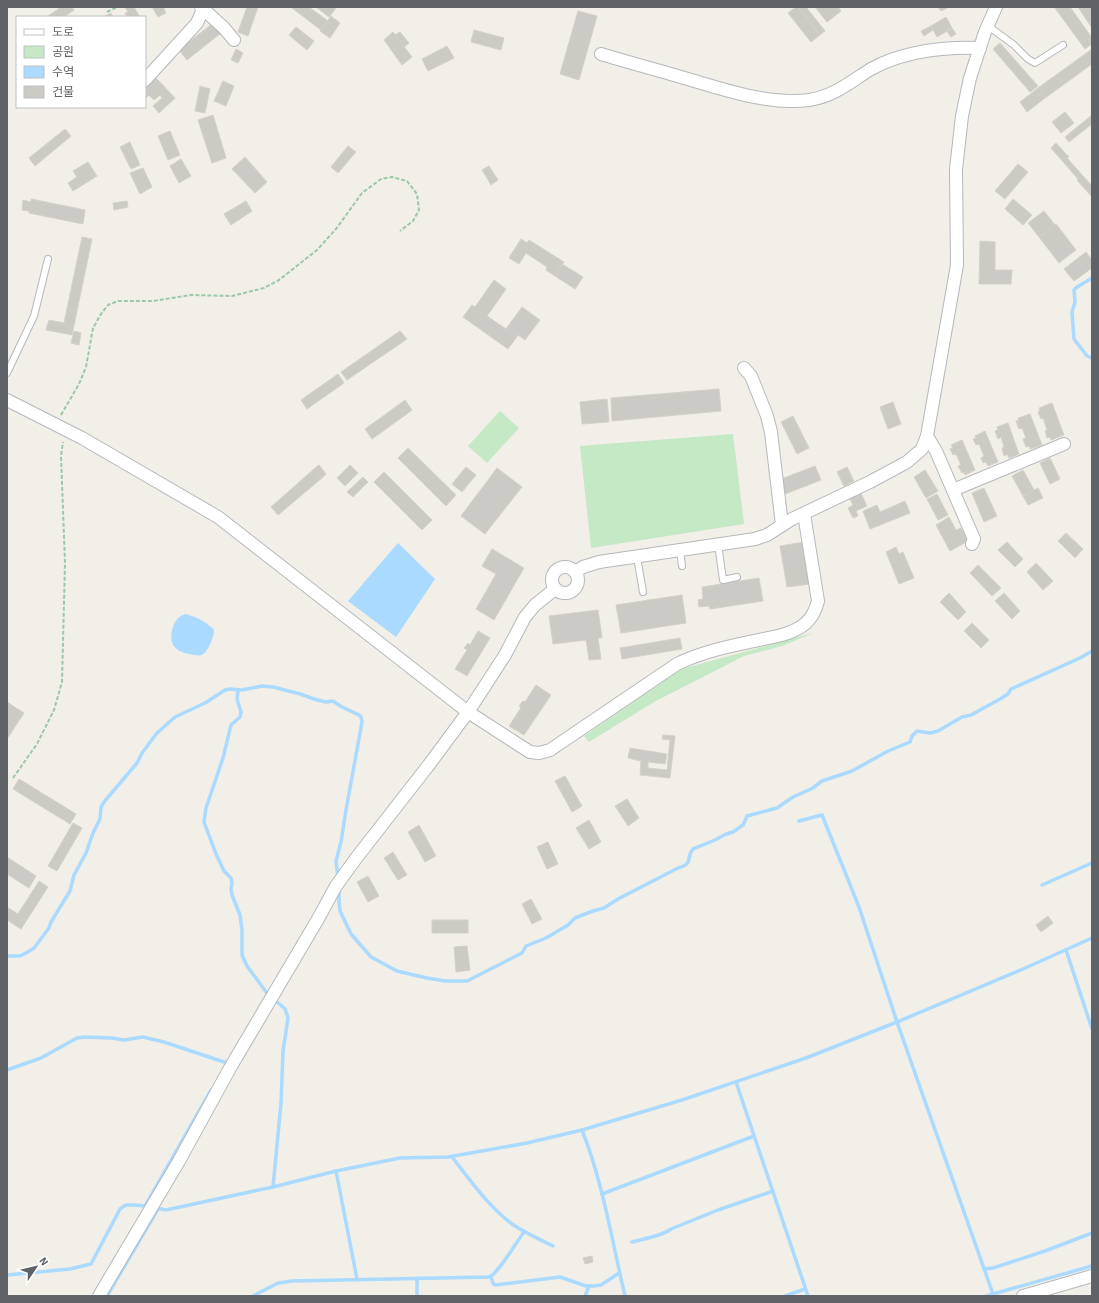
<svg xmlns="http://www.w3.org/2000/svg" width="1099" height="1303" viewBox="0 0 1099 1303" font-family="'Source Sans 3','Noto Sans KR',sans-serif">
  <rect width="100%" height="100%" fill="#f1efe8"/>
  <!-- green -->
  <g fill="#c5e8c5">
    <path d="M 500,411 L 519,428 L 487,463 L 468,446 Z"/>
    <path d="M 733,434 L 744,524 L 591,548 L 580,446 Z"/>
    <path d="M 813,633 L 782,646 L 744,656 L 654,702 L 589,742 L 584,736 L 676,673 L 685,668 Z"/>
  </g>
  <!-- water -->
  <g fill="#aadaff">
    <path d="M 398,543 L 435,579 L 396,637 L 348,601 Z"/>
    <path d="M 185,614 C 195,616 207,622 214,630 C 214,637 208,652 202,655 C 198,656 193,655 189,654 C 174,651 168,643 173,627 C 175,621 178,617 185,614 Z"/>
  </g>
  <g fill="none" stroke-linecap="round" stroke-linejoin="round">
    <!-- stream -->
    <g stroke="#aadaff" stroke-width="3.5">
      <path d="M 1092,278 L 1077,287 L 1074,290 L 1075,302 L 1072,312 L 1074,339 L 1087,356 L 1092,358"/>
      <path d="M 238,690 L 237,699 L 241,712 L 240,717 L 231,725 L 223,758 L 206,808 L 204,822 L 216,854 L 224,871 L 231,878 L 232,883 L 231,889 L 232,895 L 240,915 L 242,930 L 242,955 L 247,966 L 266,992 L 285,1009 L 288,1018 L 283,1051 L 281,1103 L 273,1187"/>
      <path d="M 799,821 L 822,815 L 859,907 L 897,1022 L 993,1294"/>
      <path d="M 1042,885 L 1092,863"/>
      <path d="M 339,888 L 339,901 L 340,911 L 351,934 L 371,957 L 397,971 L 427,978 L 445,981 L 467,981 L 522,953 L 526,946 L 546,938 L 568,925 L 575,918 L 593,911 L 604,908 L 618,899 L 678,868 C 695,863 685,858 693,849 L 715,840 L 726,834 L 733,832 L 743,825 L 747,816 L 777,808 L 793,797 L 813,788 L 822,781 L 852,771 L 888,751 L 910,742 L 912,736 L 917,731 L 930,733 L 938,731 L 962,717 L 971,715 L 1000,699 L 1008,694 L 1011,689 L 1080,658 L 1092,651"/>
      <path d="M 1066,950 L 1092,1029"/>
      <path d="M 7,956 L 20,956 L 26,953 L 34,948 L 49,928 L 51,922 L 70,891 L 74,875 L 86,853 L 93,833 L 100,819 L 101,807 L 104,802 L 137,763 L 142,753 L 157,733 L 175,717 L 205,703 L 225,690 L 230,689 L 242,690 L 262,686 L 273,687 L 300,694 L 317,700 L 326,702 L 333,701 L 342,707 L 359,715 L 361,717 L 362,722 L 346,810 L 341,842 L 336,861 L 338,878"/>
      <path d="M 7,1070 L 41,1058 L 77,1038 L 85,1037 L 112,1038 L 124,1040 L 143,1037 L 164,1042 L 227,1063"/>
      <path d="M 736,1082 L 808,1296"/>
      <path d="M 582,1130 C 603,1183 612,1241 625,1296"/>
      <path d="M 452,1157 C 470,1180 488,1206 512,1224 C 525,1233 539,1239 553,1246"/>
      <path d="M 336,1171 L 357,1279"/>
      <path d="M 602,1194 L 754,1136"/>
      <path d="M 145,1206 L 211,1090"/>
      <path d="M 632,1242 C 644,1239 662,1236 671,1229 L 718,1210 L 773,1191"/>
      <path d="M 984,1269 L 993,1268 L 1045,1251 L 1092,1233"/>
      <path d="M 7,1275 L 70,1269 L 91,1264 L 120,1209 L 126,1205 L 133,1205 L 145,1206 L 166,1210 L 273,1187 L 336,1171 L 400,1158 L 448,1157 L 527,1143 L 582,1130 L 682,1100 L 806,1058 L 897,1022 L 1023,969 L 1092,938"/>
      <path d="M 491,1277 L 493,1283 L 495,1285 L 560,1277 L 586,1286 L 594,1286 L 601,1285 L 619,1273"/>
      <path d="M 107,1296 L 158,1209"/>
      <path d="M 253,1296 L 278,1283 L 292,1281 L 489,1277 C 498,1274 517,1241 524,1232"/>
      <path d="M 417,1296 L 417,1278"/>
      <path d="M 585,1296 L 589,1286"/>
      <path d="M 785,1296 L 805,1289"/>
      <path d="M 986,1296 L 1092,1266"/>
    </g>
  </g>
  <!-- building -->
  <g fill="#cccac5" stroke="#d6d1c6">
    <path d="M 61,7 L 72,7 L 74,10 L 64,17 L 48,17 L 48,16 Z"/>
    <path d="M 125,7 L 134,7 L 140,17 L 127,17 L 125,13 L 128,12 Z"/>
    <path d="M 152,7 L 163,7 L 166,13 L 158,17 Z"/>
    <path d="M 247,7 L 258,7 L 248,36 L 238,32 Z"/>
    <path d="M 293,7 L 309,7 L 328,21 L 321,30 L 292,8 Z"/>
    <path d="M 316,7 L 337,7 L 329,17 Z"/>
    <path d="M 796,7 L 798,7 L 820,35 L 811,42 L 788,13 Z"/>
    <path d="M 798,7 L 806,7 L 825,31 L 820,35 Z"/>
    <path d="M 815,7 L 838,7 L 841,11 L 827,22 Z"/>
    <path d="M 938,7 L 949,7 L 941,11 Z"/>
    <path d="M 1057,7 L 1070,7 L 1092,38 L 1092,44 L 1085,49 L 1055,8 Z"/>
    <path d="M 1078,7 L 1092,7 L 1092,28 Z"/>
    <path d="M 578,11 L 597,16 L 579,80 L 560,74 Z"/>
    <path d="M 111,13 L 113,17 L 103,17 Z"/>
    <path d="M 331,16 L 340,23 L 330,38 L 320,31 Z"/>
    <path d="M 946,17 L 952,28 L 937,37 L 931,26 Z"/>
    <path d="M 213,23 L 221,33 L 187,60 L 179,50 Z"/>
    <path d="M 931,26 L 933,30 L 924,36 L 921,31 Z"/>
    <path d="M 296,27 L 314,41 L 307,50 L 289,35 Z"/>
    <path d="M 952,28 L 956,34 L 951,37 L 947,31 Z"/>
    <path d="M 474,30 L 504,38 L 501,50 L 471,42 Z"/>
    <path d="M 393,32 L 412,57 L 402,65 L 384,40 Z"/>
    <path d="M 400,32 L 409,43 L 404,47 L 395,35 Z"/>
    <path d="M 1000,43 L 1038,86 L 1030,92 L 993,49 Z"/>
    <path d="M 447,46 L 454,58 L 428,71 L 422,59 Z"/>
    <path d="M 236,49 L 243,53 L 238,63 L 231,60 Z"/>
    <path d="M 1092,49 L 1092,64 L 1045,98 L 1038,88 Z"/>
    <path d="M 156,78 L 175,98 L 159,113 L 153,106 L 162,98 L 160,95 L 154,100 L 149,95 L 145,99 L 145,88 Z"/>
    <path d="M 223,81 L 234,86 L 226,106 L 214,101 Z"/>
    <path d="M 200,86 L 210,89 L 205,113 L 195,111 Z"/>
    <path d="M 1038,88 L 1045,98 L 1027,112 L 1020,102 Z"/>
    <path d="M 1065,112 L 1074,123 L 1061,133 L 1052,122 Z"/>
    <path d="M 213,115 L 226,158 L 212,163 L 198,120 Z"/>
    <path d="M 1092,115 L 1092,124 L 1069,142 L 1065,137 Z"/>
    <path d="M 65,129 L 71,136 L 35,166 L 29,158 Z"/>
    <path d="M 170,131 L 180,155 L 168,160 L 158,136 Z"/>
    <path d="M 130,142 L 140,165 L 131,169 L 120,147 Z"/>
    <path d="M 1056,143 L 1069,157 L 1067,158 L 1092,186 L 1092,197 L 1077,180 L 1078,179 L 1051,148 Z"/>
    <path d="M 348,146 L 356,152 L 338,173 L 331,167 Z"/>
    <path d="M 245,157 L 267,182 L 255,193 L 232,169 Z"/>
    <path d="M 181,159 L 191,176 L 179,183 L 170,166 Z"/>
    <path d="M 88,162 L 97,176 L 73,191 L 68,183 L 77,177 L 73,171 Z"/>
    <path d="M 1018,164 L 1028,172 L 1005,199 L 995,191 Z"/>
    <path d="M 489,166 L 498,180 L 491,185 L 482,170 Z"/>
    <path d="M 143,168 L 152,187 L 140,194 L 130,173 Z"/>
    <path d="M 31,199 L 85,210 L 83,224 L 29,213 L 29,211 L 22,210 L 23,200 L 31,202 Z"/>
    <path d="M 1013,199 L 1032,215 L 1023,225 L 1005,209 Z"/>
    <path d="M 127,201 L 128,207 L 114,210 L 113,203 Z"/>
    <path d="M 246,201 L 252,211 L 231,225 L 224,214 Z"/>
    <path d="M 1044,211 L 1055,225 L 1039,237 L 1028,223 Z"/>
    <path d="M 1056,224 L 1076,250 L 1059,263 L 1039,237 Z"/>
    <path d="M 82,237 L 92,239 L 72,335 L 46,330 L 49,320 L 64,323 Z"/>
    <path d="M 521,239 L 527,243 L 529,240 L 564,262 L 555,276 L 546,270 L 547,267 L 526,253 L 519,264 L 509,258 Z"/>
    <path d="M 980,241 L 995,242 L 995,270 L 1012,270 L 1011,284 L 979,284 Z"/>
    <path d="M 1086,252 L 1092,260 L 1092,268 L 1074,281 L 1064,269 Z"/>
    <path d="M 562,264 L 583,277 L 575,289 L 555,276 Z"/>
    <path d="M 494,280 L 506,289 L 487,316 L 506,329 L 522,307 L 540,320 L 525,340 L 518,335 L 508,349 L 463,317 L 472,305 L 475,307 Z"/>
    <path d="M 74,331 L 81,333 L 79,345 L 71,343 Z"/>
    <path d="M 400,331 L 407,339 L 347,380 L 341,372 Z"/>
    <path d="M 338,374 L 344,383 L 307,409 L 301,400 Z"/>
    <path d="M 719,389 L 721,411 L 612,421 L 611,398 Z"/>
    <path d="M 607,399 L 609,422 L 582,424 L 580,402 Z"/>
    <path d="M 405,400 L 412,410 L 404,416 L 397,406 Z"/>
    <path d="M 893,402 L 901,424 L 888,429 L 880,407 Z"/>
    <path d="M 1052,403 L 1064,435 L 1051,440 L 1050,437 L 1047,438 L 1045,431 L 1047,430 L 1043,418 L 1041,419 L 1038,412 L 1040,411 L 1039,408 Z"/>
    <path d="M 397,406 L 404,416 L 372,439 L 365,429 Z"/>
    <path d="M 1030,414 L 1042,445 L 1030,449 L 1029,446 L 1026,447 L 1023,439 L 1026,438 L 1022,428 L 1019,429 L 1016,421 L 1019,420 L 1018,418 Z"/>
    <path d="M 793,416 L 809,448 L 797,454 L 781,422 Z"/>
    <path d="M 1008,423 L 1019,454 L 1009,458 L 1007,454 L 1004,456 L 1002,448 L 1004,447 L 1001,437 L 998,439 L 995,431 L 998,430 L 997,427 Z"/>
    <path d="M 985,431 L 998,462 L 988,466 L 986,462 L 983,463 L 981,458 L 984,456 L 979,444 L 976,445 L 973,439 L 976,438 L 975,436 Z"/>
    <path d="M 962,440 L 975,470 L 965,475 L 964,472 L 962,473 L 958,466 L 961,465 L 956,454 L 953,455 L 950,449 L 953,447 L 951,445 Z"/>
    <path d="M 408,448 L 456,495 L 446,506 L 398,458 Z"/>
    <path d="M 1050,458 L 1060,479 L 1050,484 L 1040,463 Z"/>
    <path d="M 319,465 L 326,474 L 322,478 L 314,469 Z"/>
    <path d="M 350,465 L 358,473 L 345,486 L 337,478 Z"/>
    <path d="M 815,466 L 821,480 L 785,494 L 779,480 Z"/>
    <path d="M 466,467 L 476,475 L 462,492 L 452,484 Z"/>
    <path d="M 847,467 L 854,481 L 844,486 L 837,472 Z"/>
    <path d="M 497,468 L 522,487 L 485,534 L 461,516 Z"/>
    <path d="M 314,469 L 322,478 L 278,515 L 271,507 Z"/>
    <path d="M 925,470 L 938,491 L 926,498 L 914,477 Z"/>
    <path d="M 1023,470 L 1034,490 L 1023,496 L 1012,476 Z"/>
    <path d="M 384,472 L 432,520 L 422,530 L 374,482 Z"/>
    <path d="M 363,477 L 368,482 L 353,497 L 347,492 Z"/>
    <path d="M 984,488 L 997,516 L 984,522 L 972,493 Z"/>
    <path d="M 1038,488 L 1043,498 L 1028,505 L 1023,496 Z"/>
    <path d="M 860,491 L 867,506 L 856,511 L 858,516 L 853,518 L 848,508 L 853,505 L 849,497 Z"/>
    <path d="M 937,494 L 948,515 L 938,520 L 927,499 Z"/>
    <path d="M 905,501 L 910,513 L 870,529 L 863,511 L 877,505 L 880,512 Z"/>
    <path d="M 949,517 L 956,530 L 961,528 L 968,541 L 950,551 L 936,525 Z"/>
    <path d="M 1066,533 L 1083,549 L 1075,558 L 1058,541 Z"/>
    <path d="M 804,542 L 811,584 L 787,587 L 780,546 Z"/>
    <path d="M 1007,542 L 1023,559 L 1015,567 L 998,550 Z"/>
    <path d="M 896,547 L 899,554 L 903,552 L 914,578 L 899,584 L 886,552 Z"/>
    <path d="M 492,549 L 524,568 L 494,620 L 476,609 L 496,574 L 482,566 Z"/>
    <path d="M 1036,563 L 1053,581 L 1043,590 L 1027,572 Z"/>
    <path d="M 978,565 L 1001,588 L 992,596 L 970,573 Z"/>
    <path d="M 759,578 L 763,601 L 710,609 L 709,606 L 699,607 L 698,600 L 703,599 L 702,587 Z"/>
    <path d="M 949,593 L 966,612 L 958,620 L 940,602 Z"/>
    <path d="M 1004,593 L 1020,611 L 1012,619 L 995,601 Z"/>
    <path d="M 682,595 L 686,623 L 621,633 L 616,605 Z"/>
    <path d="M 598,610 L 602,638 L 598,638 L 601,659 L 589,660 L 586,640 L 553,644 L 549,616 Z"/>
    <path d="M 972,623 L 989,640 L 981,648 L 964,631 Z"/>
    <path d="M 478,631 L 490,638 L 467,676 L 455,669 L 467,650 L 464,648 L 468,643 L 470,645 Z"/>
    <path d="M 680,638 L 682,649 L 622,659 L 620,648 Z"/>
    <path d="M 536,685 L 551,695 L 524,735 L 509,726 L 521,708 L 519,706 L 523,701 L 525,702 Z"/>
    <path d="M 7,702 L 24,713 L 7,739 Z"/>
    <path d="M 663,735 L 675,736 L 670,778 L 640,775 L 641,761 L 628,758 L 630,748 L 667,754 L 665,764 L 648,762 L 648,768 L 667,770 L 670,740 L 662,739 Z"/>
    <path d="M 565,776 L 582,806 L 572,812 L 555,781 Z"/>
    <path d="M 19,779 L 76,814 L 70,824 L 13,789 Z"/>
    <path d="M 627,799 L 639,818 L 628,826 L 615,806 Z"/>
    <path d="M 589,820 L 601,842 L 589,849 L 576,828 Z"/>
    <path d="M 73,823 L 82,828 L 57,871 L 48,866 Z"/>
    <path d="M 419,825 L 436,856 L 425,862 L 408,832 Z"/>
    <path d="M 548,842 L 558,864 L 547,869 L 537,847 Z"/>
    <path d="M 393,852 L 407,875 L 398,880 L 384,858 Z"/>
    <path d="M 7,857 L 36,876 L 29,888 L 7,874 Z"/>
    <path d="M 368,876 L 379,896 L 368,902 L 357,882 Z"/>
    <path d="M 39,881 L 48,887 L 21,929 L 7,920 L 7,907 L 18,914 Z"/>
    <path d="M 531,899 L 542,919 L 532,924 L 522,904 Z"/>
    <path d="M 1048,916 L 1053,923 L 1041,932 L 1036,925 Z"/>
    <rect x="432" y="920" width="36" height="13"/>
    <path d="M 467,946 L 470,970 L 456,972 L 454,947 Z"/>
    <path d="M 592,1256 L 593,1262 L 585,1264 L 583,1258 Z"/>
  </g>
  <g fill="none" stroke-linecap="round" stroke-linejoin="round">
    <defs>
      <g id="service">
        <path d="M 988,26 L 1014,45 L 1028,59 L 1035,63 L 1063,45"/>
        <path d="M 7,373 L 34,316 L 48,259"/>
        <path d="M 718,544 L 723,580 L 737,577"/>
        <path d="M 680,550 L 682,566"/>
        <path d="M 637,557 L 643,592"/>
      </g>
      <g id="minor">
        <path d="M 201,7 L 224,28 L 234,40"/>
        <path d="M 601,54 C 631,63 661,71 691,80 C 728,91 770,105 809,100 C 835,96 850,82 871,69 C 904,51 943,47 980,48"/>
        <path d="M 145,80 L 197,23 L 203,9"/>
        <path d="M 744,368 L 751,376 L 767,416 L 771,432 L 782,525"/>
        <path d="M 7,400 L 82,438 L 218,517 L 468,712 L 530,752 L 539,753 L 550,750 L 677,664 C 710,648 747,643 782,635 C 802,629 813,621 818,601 L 804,514"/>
        <path d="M 927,436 L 936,451 L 974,539 L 972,544"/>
        <path d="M 953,490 L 1064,444"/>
        <circle cx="565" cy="580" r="13"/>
        <path d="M 575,572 L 583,567 L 599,562 L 755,539 L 767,535 L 792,519 L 870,482 L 907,462 L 922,449 L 927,436 L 957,265 L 956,169 L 962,116 L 970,78 L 985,32 L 996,7"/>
        <path d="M 99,1296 L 179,1161 L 230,1068 L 318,919 L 336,886 L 357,857 L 428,766 L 468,712 L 505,655 L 525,617 L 535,605 L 555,589"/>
        <path d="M 1023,1296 L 1092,1276"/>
      </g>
    </defs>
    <!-- service casing -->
    <use href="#service" stroke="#b5b8bc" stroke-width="8"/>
    <!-- minor casing -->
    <use href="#minor" stroke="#b5b8bc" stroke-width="14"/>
    <!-- path -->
    <g stroke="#9cc7a9" stroke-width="2" stroke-dasharray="4 2" stroke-linecap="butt">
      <path d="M 107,12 L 117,7"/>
      <path d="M 61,415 L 79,384 L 86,367 L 93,328 L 101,314 L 108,305 L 118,301 L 153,301 L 191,295 L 232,296 L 264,288 L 279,280 L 317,250 L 336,229 L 362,193 L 381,179 L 392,177 L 407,181 L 417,194 L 419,210 L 413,221 L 400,231"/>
      <path d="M 13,778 L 37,744 L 54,710 L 62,682 L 65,563 L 61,456 L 63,442"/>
    </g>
    <!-- service -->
    <use href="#service" stroke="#fff" stroke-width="6"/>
    <!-- minor -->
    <use href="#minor" stroke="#fff" stroke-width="12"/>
  </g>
  <!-- border -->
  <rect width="1099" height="1303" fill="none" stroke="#5f6368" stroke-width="16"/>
  <!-- legend -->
  <rect x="16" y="16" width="130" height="92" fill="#ffffff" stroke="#bfc1c3"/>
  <rect x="24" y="29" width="20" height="6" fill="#ffffff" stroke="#bfc1c3"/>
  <text x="52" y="36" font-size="12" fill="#5f6368">도로</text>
  <rect x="24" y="46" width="20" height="12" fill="#c5e8c5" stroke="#bfc1c3"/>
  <text x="52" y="56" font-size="12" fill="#5f6368">공원</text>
  <rect x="24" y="66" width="20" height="12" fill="#aadaff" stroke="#bfc1c3"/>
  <text x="52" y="76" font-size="12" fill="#5f6368">수역</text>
  <rect x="24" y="86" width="20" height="12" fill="#cccac5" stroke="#bfc1c3"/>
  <text x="52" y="96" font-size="12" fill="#5f6368">건물</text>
  <!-- north arrow -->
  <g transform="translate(36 1267) rotate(55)" stroke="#ffffff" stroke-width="3" paint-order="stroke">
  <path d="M0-3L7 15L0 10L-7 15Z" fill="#5f6368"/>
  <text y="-6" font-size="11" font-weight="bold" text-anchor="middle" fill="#5f6368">N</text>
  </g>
</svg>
